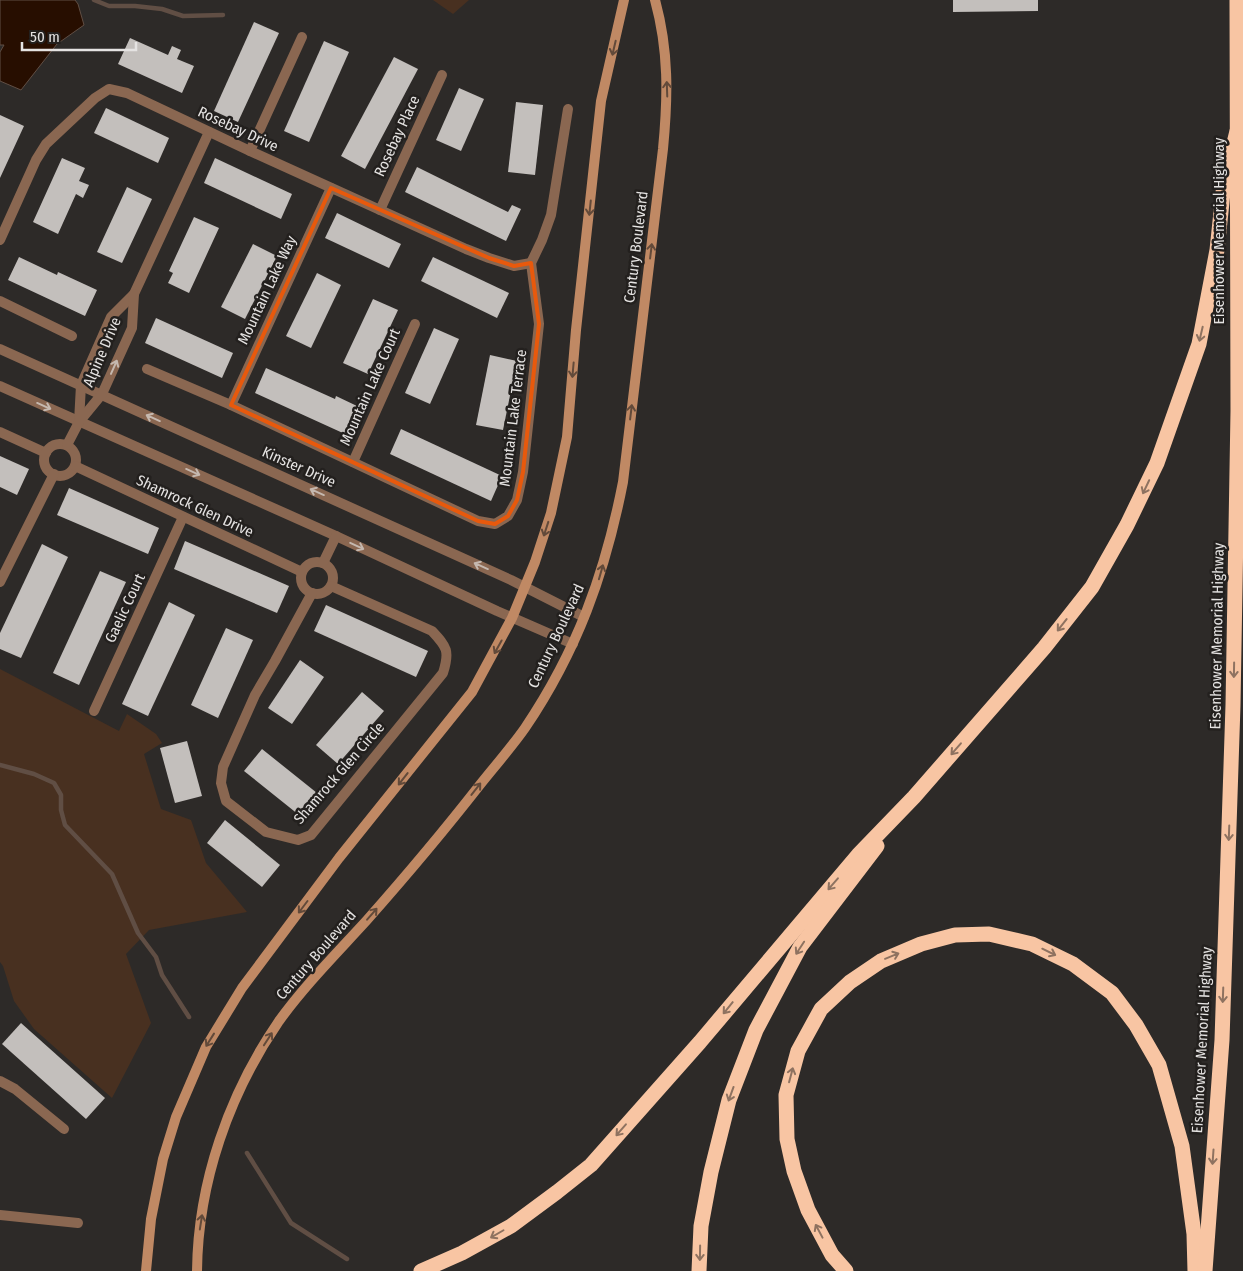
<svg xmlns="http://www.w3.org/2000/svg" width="1243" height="1271" viewBox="0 0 1243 1271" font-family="'Fira Sans Condensed',sans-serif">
  <rect width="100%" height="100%" fill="#2d2a28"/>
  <!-- green -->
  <g fill="#483020">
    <path d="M 433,0 L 469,0 L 453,14 Z"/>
    <path d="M 0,669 L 119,731 L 127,714 L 156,734 L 162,743 L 144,754 L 161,809 L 191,820 L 206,863 L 247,912 L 149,930 L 126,954 L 151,1023 L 112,1098 L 34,1029 L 14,1001 L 3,966 L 0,962 Z"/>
  </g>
  <!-- water -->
  <path fill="#270e00" stroke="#604e44" d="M 0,0 L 75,0 L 78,4 L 84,25 L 57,44 L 21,90 L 0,81 L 0,52 L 4,45 L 0,45 Z"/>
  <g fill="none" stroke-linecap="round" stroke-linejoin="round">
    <!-- stream -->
    <g stroke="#604e44" stroke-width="4.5">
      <path d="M 94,0 L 109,6 L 135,6 L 162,9 L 183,16 L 223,15"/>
      <path d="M 0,765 L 34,774 L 54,783 L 61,795 L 61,810 L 65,825 L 112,874 L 138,933 L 156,957 L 162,975 L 189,1017"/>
      <path d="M 247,1153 L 291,1223 L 347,1259"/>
    </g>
  </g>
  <!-- building -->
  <g fill="#c3bfbc">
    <path d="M 953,0 L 1038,0 L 1038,11 L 953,12 Z"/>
    <path d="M 254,22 L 279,33 L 238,122 L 214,111 Z"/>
    <path d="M 130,38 L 168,55 L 172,46 L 181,50 L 177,59 L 194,66 L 182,93 L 118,64 Z"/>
    <path d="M 324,41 L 349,52 L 309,142 L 284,131 Z"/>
    <path d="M 394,57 L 418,69 L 365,169 L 341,156 Z"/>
    <path d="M 459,88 L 484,99 L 461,151 L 436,140 Z"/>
    <path d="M 516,102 L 543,105 L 535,175 L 508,172 Z"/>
    <path d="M 106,108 L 169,138 L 158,163 L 94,133 Z"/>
    <path d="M 0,115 L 24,126 L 0,178 Z"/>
    <path d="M 62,158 L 85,168 L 79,181 L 89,185 L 83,198 L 76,194 L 58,234 L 33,222 Z"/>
    <path d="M 215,158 L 292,194 L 281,219 L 204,183 Z"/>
    <path d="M 417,167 L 508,212 L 512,205 L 521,209 L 506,241 L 405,192 Z"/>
    <path d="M 127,187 L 152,199 L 122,263 L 97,252 Z"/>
    <path d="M 337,213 L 401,244 L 389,268 L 325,238 Z"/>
    <path d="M 194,217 L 219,228 L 189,293 L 168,283 L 173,273 L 169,271 Z"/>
    <path d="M 253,244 L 277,256 L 245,319 L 221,307 Z"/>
    <path d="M 19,257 L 57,275 L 58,272 L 97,290 L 85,316 L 8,280 Z"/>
    <path d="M 433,257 L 509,293 L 497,318 L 421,281 Z"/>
    <path d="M 317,273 L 341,285 L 311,348 L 286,336 Z"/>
    <path d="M 373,299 L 398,310 L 368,374 L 343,363 Z"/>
    <path d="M 156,318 L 233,353 L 222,378 L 145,343 Z"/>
    <path d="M 434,328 L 459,339 L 430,404 L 405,393 Z"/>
    <path d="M 490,355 L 517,361 L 503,430 L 476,425 Z"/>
    <path d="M 266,368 L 335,399 L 336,396 L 357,406 L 345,434 L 255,393 Z"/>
    <path d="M 401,429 L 502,476 L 491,501 L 390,454 Z"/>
    <path d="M 0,456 L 29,469 L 17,495 L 0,487 Z"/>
    <path d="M 69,488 L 159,528 L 148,554 L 57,515 Z"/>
    <path d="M 185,541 L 289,586 L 277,613 L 174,569 Z"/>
    <path d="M 42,544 L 68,557 L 21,658 L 0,649 L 0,633 Z"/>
    <path d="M 100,571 L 126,582 L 79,685 L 53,673 Z"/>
    <path d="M 169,602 L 195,615 L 148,716 L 122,704 Z"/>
    <path d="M 326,605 L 428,651 L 416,677 L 314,631 Z"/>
    <path d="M 226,628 L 253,640 L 218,718 L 191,705 Z"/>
    <path d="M 300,660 L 324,677 L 292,724 L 268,708 Z"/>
    <path d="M 362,692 L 384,711 L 338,764 L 316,745 Z"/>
    <path d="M 187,741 L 202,796 L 175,803 L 160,748 Z"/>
    <path d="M 262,749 L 317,793 L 299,815 L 244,771 Z"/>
    <path d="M 225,820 L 280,865 L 262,887 L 207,843 Z"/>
    <path d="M 21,1023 L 105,1098 L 86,1119 L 2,1044 Z"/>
  </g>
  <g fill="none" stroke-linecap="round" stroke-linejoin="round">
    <!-- street -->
    <g stroke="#8a6751" stroke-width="10">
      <path d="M 250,151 L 302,37"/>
      <path d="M 380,210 L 442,75"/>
      <path d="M 0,240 L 36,160 L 46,144 L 95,98 L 109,89 L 127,93 L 250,151 L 466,249 L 489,258 L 514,266 L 531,263"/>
      <path d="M 0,301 L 72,336"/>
      <path d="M 0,349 L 511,580 L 584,617"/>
      <path d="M 147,369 L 231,405 L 478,521 L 495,524 L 508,516 L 517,500 L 523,472 L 539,324 L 531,263 L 542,240 L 551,215 L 568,109"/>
      <path d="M 0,386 L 336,536 L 497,611 L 573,644"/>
      <path d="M 231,405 L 331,188"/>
      <path d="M 79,422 L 81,385 L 111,317 L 134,294 L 209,132"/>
      <path d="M 0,432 L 46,453"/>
      <circle cx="60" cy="460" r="16"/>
      <path d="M 67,445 L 79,422 L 102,394 L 132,328 L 134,294"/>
      <path d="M 353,462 L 415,324"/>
      <path d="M 75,466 L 302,572"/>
      <circle cx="317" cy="578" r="16"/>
      <path d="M 323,563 L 336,536"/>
      <path d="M 0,582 L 54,474"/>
      <path d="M 312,593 L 275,661 L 255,695 L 223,767 L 221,783 L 226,801 L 266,832 L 298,840 L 311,835 L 443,673 C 450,651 447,647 432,631 L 331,586"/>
      <path d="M 94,711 L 183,517"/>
      <path d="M 0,1081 L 15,1089 L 64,1129"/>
      <path d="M 0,1215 L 78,1223"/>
    </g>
    <!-- secondary -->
    <g stroke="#c08964" stroke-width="10">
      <path d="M 146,1271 L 151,1219 L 163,1159 L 176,1117 L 206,1047 L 242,988 L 339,858 L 472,692 L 512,618 L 535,562 L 551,513 L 567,437 L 576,330 L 601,101 L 624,0"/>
      <path d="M 197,1271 C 198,1182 229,1094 279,1021 C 305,985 337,953 367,920 C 405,877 443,832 479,786 C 494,767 511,748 525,728 C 577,651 605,574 623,482 L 663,149 C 668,97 669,51 655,0"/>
    </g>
    <!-- highway -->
    <g stroke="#f8c5a3" stroke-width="15">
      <path d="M 421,1271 L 462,1253 L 511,1226 L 557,1192 L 591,1165 L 700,1042 L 858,855 L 914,797 L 1044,648 L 1092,587 L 1127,525 L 1157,463 L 1199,344 L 1217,250 L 1224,183 L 1237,131"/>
      <path d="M 699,1271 L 701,1226 L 711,1172 L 729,1100 L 756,1030 L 800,947 L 877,846"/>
      <path d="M 846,1271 L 832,1255 L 808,1210 L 794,1171 L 787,1139 L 786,1095 L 798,1051 L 821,1009 L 850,982 L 881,961 L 921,944 L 955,935 L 989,934 L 1032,944 L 1073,964 L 1112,993 L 1136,1025 L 1159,1065 L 1182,1146 L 1194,1234 L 1195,1271"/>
      <path d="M 1205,1271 L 1222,1040 L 1233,705 L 1238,411 L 1237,0"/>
    </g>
  </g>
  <!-- one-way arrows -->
  <defs><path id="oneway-shaft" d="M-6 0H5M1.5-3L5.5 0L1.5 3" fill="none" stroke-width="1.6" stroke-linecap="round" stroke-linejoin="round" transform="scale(1.25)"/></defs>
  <g stroke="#624a3a">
    <use href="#oneway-shaft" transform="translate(614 48) rotate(103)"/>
    <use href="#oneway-shaft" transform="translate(667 89) rotate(-92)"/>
    <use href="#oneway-shaft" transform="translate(590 208) rotate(96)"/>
    <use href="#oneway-shaft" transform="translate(651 251) rotate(-83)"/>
    <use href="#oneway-shaft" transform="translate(573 370) rotate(95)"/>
    <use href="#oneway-shaft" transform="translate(631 412) rotate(-83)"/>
    <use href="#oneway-shaft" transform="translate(546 529) rotate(108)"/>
    <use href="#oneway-shaft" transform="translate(601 572) rotate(-74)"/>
    <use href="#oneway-shaft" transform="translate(498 647) rotate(119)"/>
    <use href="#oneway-shaft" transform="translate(403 779) rotate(128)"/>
    <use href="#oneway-shaft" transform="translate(476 789) rotate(-52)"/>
    <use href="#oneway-shaft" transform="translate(303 907) rotate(127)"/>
    <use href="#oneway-shaft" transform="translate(372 914) rotate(-49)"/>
    <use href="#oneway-shaft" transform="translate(268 1039) rotate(-57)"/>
    <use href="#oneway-shaft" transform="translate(210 1040) rotate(122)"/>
    <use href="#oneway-shaft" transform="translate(201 1222) rotate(-81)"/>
  </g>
  <g stroke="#8e7260">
    <use href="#oneway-shaft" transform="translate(1201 334) rotate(103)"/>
    <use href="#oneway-shaft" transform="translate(1146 487) rotate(115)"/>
    <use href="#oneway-shaft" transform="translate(1062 625) rotate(128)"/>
    <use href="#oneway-shaft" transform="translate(1234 670) rotate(91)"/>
    <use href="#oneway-shaft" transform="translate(956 749) rotate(131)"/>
    <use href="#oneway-shaft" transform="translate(1229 833) rotate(92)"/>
    <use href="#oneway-shaft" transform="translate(833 884) rotate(131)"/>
    <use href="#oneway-shaft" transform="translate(800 948) rotate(123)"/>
    <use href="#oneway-shaft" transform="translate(1049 952) rotate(26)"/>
    <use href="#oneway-shaft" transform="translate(892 956) rotate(-22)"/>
    <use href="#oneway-shaft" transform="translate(1223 995) rotate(92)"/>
    <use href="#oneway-shaft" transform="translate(728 1008) rotate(129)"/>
    <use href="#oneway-shaft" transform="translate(791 1075) rotate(-75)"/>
    <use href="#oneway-shaft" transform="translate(731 1094) rotate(110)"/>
    <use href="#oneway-shaft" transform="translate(621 1130) rotate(131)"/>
    <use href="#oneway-shaft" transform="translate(1213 1157) rotate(94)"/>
    <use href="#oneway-shaft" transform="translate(819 1231) rotate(-118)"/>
    <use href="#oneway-shaft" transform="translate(497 1234) rotate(150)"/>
    <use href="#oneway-shaft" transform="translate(700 1253) rotate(91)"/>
  </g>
  <g stroke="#c5b8af">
    <use href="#oneway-shaft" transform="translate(114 367) rotate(-66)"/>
    <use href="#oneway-shaft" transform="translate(44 406) rotate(24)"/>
    <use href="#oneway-shaft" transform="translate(153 418) rotate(-156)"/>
    <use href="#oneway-shaft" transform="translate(193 472) rotate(24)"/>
    <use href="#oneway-shaft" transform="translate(317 492) rotate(-156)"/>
    <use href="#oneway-shaft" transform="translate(357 546) rotate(25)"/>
    <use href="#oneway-shaft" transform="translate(481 566) rotate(-156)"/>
  </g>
  <!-- marked area -->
  <path fill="none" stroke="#e8590c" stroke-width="4" stroke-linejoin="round" d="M 331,188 L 489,258 L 514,266 L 531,263 L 539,324 L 523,472 L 517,500 L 508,516 L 495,524 L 478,521 L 231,405 Z"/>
  <g text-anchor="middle" stroke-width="5" stroke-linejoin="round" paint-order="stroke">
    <!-- street labels -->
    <g font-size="15" fill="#e5e3e2" stroke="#23201e">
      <text transform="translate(238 129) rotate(25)" y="5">Rosebay Drive</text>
      <text transform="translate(397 136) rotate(-65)" y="5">Rosebay Place</text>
      <text transform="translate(1219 231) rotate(-90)" y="5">Eisenhower Memorial Highway</text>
      <text transform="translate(636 247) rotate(-83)" y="5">Century Boulevard</text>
      <text transform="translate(267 290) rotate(-65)" y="5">Mountain Lake Way</text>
      <text transform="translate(102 352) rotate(-67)" y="5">Alpine Drive</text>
      <text transform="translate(370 387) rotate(-66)" y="5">Mountain Lake Court</text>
      <text transform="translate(513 418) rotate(-83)" y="5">Mountain Lake Terrace</text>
      <text transform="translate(299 467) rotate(24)" y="5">Kinster Drive</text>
      <text transform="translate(195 506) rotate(25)" y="5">Shamrock Glen Drive</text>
      <text transform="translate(125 608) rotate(-65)" y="5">Gaelic Court</text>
      <text transform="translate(556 636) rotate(-65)" y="5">Century Boulevard</text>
      <text transform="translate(1217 636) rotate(-89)" y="5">Eisenhower Memorial Highway</text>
      <text transform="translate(339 773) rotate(-49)" y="5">Shamrock Glen Circle</text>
      <text transform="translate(316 955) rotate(-49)" y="5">Century Boulevard</text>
      <text transform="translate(1202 1040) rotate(-87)" y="5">Eisenhower Memorial Highway</text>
    </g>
  </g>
  <!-- scale -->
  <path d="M22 42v8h114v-8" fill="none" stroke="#e5e3e2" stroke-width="2.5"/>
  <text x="30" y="42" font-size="15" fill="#e5e3e2" stroke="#23201e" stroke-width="4" paint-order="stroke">50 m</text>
</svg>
